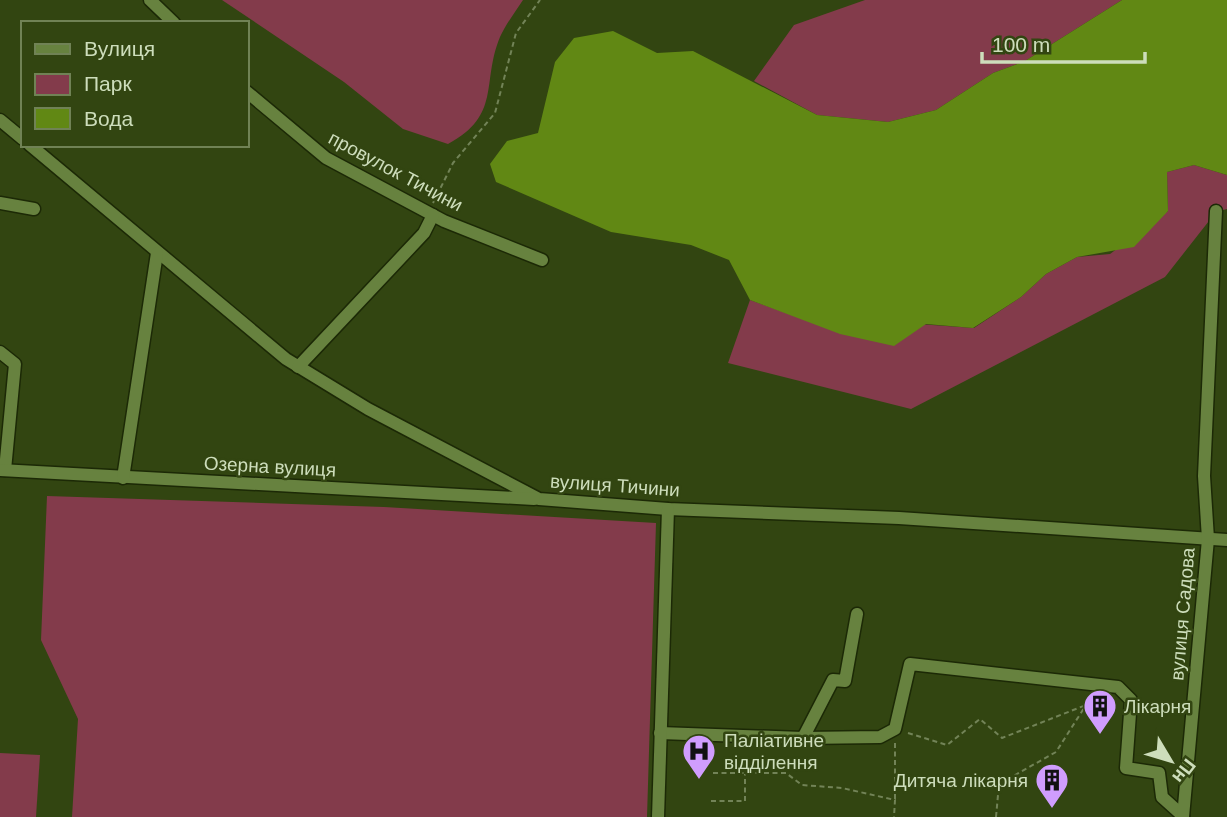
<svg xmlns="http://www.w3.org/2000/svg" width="1227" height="817" viewBox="0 0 1227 817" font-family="Arial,sans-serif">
  <rect width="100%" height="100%" fill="#324511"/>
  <!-- green -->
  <g fill="#833b4b">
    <path d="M 222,0 L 523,0 C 515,12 506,24 500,37 C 481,83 502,115 448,144 L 403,129 L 344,82 Z"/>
    <path d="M 865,0 L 1122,0 L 1025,61 L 993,73 L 936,110 L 888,122 L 817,115 L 754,81 L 794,25 Z"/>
    <path d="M 1194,165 L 1227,175 L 1227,209 L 1216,212 L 1165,277 L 911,409 L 728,363 L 750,300 L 792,315 L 974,328 L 1021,297 L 1046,274 L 1077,257 L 1110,254 L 1168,211 L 1167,172 Z"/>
    <path d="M 47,496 L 384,507 L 656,523 L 647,817 L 72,817 L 78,719 L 41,640 Z"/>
    <path d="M 0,753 L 40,755 L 36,817 L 0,817 Z"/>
  </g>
  <!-- water -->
  <path fill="#618814" d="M 1122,0 L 1227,0 L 1227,175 L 1194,165 L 1167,172 L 1168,211 L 1134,247 L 1077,257 L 1046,274 L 1021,297 L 973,328 L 926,324 L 894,346 L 840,334 L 750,300 L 729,260 L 691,245 L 611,232 L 496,182 L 490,164 L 507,141 L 538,133 L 555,62 L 574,38 L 613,31 L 657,53 L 693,51 L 817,115 L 888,122 L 936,110 L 993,73 L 1025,61 Z"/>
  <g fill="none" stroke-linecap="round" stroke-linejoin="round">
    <defs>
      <g id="minor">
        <path d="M 150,0 L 174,23"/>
        <path d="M 247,92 L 326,158 L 444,221 L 542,260"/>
        <path d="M 0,120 L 23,139"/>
        <path d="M 30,145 L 286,359 L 368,409 L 539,499 L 668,509 L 899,518 L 1227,540"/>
        <path d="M 0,203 L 34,209"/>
        <path d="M 0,352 L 15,364 L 5,470"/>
        <path d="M 298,367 L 424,233 L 433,215"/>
        <path d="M 0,470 L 534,499"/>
        <path d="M 123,478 L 157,253"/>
        <path d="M 660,733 L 803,738 L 833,680 L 845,681 L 857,614"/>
        <path d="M 803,738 L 880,737 L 895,729 L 910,664 L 1118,687 L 1131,700 L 1126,768 L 1159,773 L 1162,797 L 1183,816"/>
        <path d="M 658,817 L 668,509"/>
        <path d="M 1183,817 L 1208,539 L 1204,476 L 1216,211"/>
      </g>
    </defs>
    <!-- minor casing -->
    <use href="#minor" stroke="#1c2906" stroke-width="15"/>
    <!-- path -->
    <g stroke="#728357" stroke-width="2" stroke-dasharray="5 3.5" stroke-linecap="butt">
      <path d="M 433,203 L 453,163 L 495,113 L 516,33 L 540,0"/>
      <path d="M 908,733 L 947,745 L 980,719 L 1002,738 L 1086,705"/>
      <path d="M 895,743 L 895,800"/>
      <path d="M 713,773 L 786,773 L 802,785 L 842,788 L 895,800 L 894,817"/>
      <path d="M 711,801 L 745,801 L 745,774"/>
      <path d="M 996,817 L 999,784 L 1056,752 L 1086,705 L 1088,696"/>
    </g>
    <!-- minor -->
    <use href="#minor" stroke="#67823f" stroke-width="12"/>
  </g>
  <!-- icons -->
  <defs>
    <symbol id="building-pin" viewBox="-11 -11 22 30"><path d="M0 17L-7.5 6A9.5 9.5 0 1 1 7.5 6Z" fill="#d09dfe" stroke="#324511"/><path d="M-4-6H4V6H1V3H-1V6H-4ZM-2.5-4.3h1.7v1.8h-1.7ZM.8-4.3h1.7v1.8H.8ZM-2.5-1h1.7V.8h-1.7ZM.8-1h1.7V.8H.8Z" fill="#111"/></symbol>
    <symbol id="hospital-pin" viewBox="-11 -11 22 30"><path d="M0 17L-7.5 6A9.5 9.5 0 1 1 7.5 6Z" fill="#d09dfe" stroke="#324511"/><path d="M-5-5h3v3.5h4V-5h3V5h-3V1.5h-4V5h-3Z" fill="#111"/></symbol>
  </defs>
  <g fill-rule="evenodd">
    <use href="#building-pin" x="1081" y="687" width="38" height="52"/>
    <use href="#hospital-pin" x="680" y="732" width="38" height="52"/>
    <use href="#building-pin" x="1033" y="761" width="38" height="52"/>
  </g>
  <g text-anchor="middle" stroke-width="5" stroke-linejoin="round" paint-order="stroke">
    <!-- street labels -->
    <g font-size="19" fill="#cdddbb" stroke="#324511">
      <text transform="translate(396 171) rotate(28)" y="7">провулок Тичини</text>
      <text transform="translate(270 466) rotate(3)" y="7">Озерна вулиця</text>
      <text transform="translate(615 485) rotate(4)" y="7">вулиця Тичини</text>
      <text transform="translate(1182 614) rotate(-85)" y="7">вулиця Садова</text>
    </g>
    <!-- poi labels -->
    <g font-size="19" fill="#cdddbb" stroke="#324511" text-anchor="start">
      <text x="1124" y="713">Лікарня</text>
      <text x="724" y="747">Паліативне<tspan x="724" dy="22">відділення</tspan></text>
      <text x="1028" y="787" text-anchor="end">Дитяча лікарня</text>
    </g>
  </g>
  <!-- legend -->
  <rect x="21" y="21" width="228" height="126" fill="#324511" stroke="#708255" stroke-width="2"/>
  <rect x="35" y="44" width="35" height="10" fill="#67823f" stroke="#708255" stroke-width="2"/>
  <text x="84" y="56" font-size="21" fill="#cdddbb">Вулиця</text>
  <rect x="35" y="74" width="35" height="21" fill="#833b4b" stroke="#708255" stroke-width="2"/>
  <text x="84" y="91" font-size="21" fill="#cdddbb">Парк</text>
  <rect x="35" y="108" width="35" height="21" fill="#618814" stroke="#708255" stroke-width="2"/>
  <text x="84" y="126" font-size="21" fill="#cdddbb">Вода</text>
  <!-- north arrow -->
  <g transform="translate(1171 761) rotate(128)" stroke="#324511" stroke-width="5" paint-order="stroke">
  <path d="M0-5L12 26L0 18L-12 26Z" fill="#cdddbb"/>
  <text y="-10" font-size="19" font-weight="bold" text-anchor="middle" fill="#cdddbb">Пн</text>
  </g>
  <!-- scale -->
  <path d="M982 52v10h163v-10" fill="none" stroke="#cdddbb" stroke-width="3.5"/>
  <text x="992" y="52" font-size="21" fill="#cdddbb" stroke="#324511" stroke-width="5" paint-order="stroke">100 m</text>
</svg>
